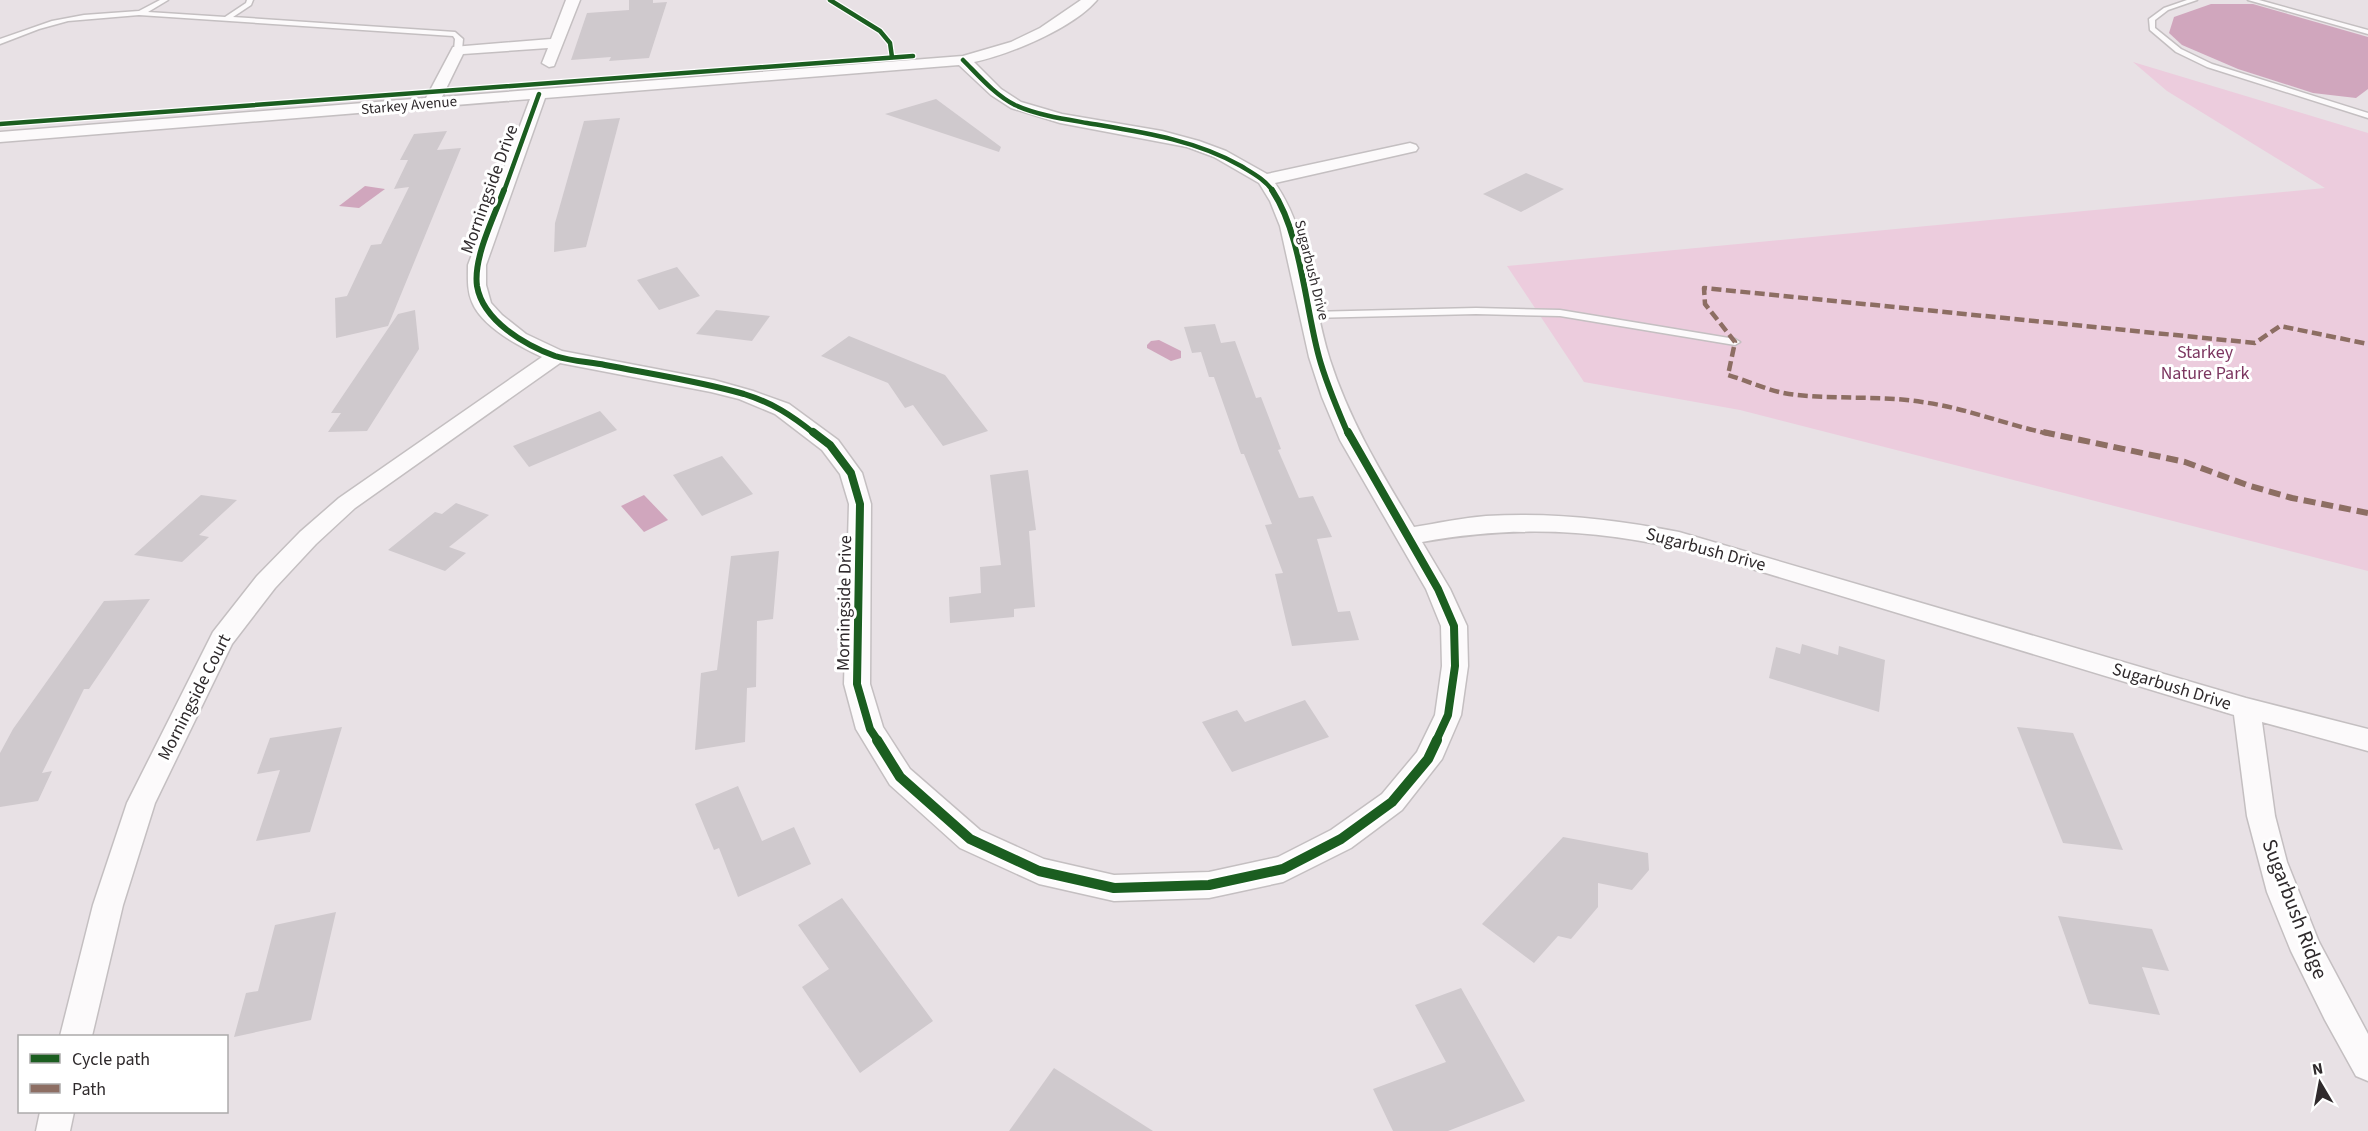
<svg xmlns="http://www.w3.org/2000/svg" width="2368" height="1131" viewBox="0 0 2368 1131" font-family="'Source Sans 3',sans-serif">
  <rect width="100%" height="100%" fill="#e8e1e5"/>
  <!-- green -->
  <path fill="#ecccdd" d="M 2133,62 L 2368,133 L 2368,571 L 1740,410 L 1584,382 L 1507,266 L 2325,188 L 2167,91 Z"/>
  <!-- water -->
  <g fill="#d0a6bd">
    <path d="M 2211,4 L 2253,4 L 2368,37 L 2368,89 L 2356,98 L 2313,93 L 2238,69 L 2182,45 L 2169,33 L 2174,17 Z"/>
    <path d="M 365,186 L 385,189 L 359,208 L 339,206 Z"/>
    <path d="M 1159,340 L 1181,351 L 1181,358 L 1171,361 L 1147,348 L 1147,345 L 1151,341 Z"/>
    <path d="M 644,495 L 668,520 L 644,532 L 621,506 Z"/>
  </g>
  <!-- building -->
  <g fill="#cfc9cd">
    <path d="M 629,0 L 653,0 L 653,3 L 667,2 L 649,58 L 609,61 L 611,57 L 571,60 L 587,13 L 629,10 Z"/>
    <path d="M 936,99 L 1001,147 L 999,152 L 885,114 Z"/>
    <path d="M 620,118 L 586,247 L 554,252 L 555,223 L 584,121 Z"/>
    <path d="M 447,131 L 437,150 L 461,148 L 388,326 L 336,338 L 335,298 L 347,296 L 371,245 L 381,244 L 409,187 L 394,189 L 408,160 L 400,160 L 414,134 Z"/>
    <path d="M 1526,173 L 1564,189 L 1521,212 L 1483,194 Z"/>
    <path d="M 677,267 L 700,296 L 659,310 L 637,280 Z"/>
    <path d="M 415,310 L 419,349 L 367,431 L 328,432 L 341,413 L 331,413 L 398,314 Z"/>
    <path d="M 716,310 L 770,316 L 752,341 L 696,334 Z"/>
    <path d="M 1215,324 L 1221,343 L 1235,341 L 1256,398 L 1261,397 L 1281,449 L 1278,450 L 1299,498 L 1313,496 L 1332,537 L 1317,539 L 1338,612 L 1350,611 L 1359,640 L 1292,646 L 1275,574 L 1283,573 L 1265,525 L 1272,524 L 1244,454 L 1241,454 L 1214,377 L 1209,377 L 1201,352 L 1192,353 L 1184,327 Z"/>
    <path d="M 849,336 L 945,375 L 988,431 L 943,446 L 913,405 L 905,408 L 888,383 L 821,356 Z"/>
    <path d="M 600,411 L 617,430 L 529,467 L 513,446 Z"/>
    <path d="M 722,456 L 753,494 L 702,516 L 673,475 Z"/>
    <path d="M 1028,470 L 1036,530 L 1029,531 L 1035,607 L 1014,609 L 1014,617 L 950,623 L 949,597 L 981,593 L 980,567 L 1001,565 L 990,475 Z"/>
    <path d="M 201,495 L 237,500 L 199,535 L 209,537 L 182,562 L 134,555 Z"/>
    <path d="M 456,503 L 489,515 L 449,547 L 466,553 L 445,571 L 388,550 L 435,512 L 442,514 Z"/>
    <path d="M 779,551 L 773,619 L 757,621 L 756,687 L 747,688 L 745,742 L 695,750 L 701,673 L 717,670 L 731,556 Z"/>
    <path d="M 150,599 L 89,689 L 84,689 L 42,773 L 52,771 L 38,801 L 0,807 L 0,753 L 13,729 L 104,601 Z"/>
    <path d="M 1802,644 L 1838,655 L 1839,646 L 1885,660 L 1879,712 L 1769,678 L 1776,647 L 1800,654 Z"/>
    <path d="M 1305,700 L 1329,737 L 1232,772 L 1202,722 L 1237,710 L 1245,722 Z"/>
    <path d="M 342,727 L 310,832 L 256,841 L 280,770 L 257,774 L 270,738 Z"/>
    <path d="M 2017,727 L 2073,733 L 2123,850 L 2063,843 Z"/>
    <path d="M 738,786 L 762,841 L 794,827 L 811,864 L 738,897 L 719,848 L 714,850 L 695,804 Z"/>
    <path d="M 1563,837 L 1648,853 L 1649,870 L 1632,890 L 1598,883 L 1598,907 L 1571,939 L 1558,936 L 1534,963 L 1482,924 Z"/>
    <path d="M 842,898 L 933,1021 L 860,1073 L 802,987 L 829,969 L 798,925 Z"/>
    <path d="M 336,912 L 311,1020 L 234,1037 L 246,993 L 258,991 L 275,925 Z"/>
    <path d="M 2058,916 L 2152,929 L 2169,971 L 2142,967 L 2160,1015 L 2089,1004 Z"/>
    <path d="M 1461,988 L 1525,1101 L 1448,1131 L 1393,1131 L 1373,1089 L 1446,1062 L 1415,1005 Z"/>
    <path d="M 1054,1068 L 1153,1131 L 1009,1131 Z"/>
  </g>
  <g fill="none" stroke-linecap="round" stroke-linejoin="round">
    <defs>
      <g id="lane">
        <path d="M 160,0 L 168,0 L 148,12 L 225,17 L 246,3 L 247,0 L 253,0 L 251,5 L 233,17 L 455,32 L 463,39 L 462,50 L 458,52 L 454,50 L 455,39 L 453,36 L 139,15 L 68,21 L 39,29 L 0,44 L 0,39 L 52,21 L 84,15 L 139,11 Z"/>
        <path d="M 2187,0 L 2197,0 L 2168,10 L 2155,20 L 2155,28 L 2181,49 L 2212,64 L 2368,113 L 2368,118 L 2207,67 L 2176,52 L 2150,30 L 2149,19 L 2164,8 Z"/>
        <path d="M 2248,0 L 2259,0 L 2368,30 L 2368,34 Z"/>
        <path d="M 1476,308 L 1560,310 L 1735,339 L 1740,342 L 1735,345 L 1560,316 L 1476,314 L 1309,318 L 1304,315 L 1309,312 Z"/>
      </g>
      <g id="street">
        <path d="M 566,0 L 580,0 L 554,66 L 549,67 L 542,63 L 548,48 L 463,54 L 442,97 L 963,56 L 1011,42 L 1040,28 L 1081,0 L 1097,0 C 1072,29 1010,54 974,62 L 1001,89 L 1021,102 L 1062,114 L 1162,131 L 1199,141 L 1226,151 L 1267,174 L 1410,143 L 1416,145 L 1418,148 L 1416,151 L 1275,183 C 1311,235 1311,301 1330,360 C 1350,422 1381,472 1414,527 C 1438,523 1462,518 1486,516 C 1551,512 1615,519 1679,532 L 2246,698 L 2368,729 L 2368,751 L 2262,722 L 2275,816 L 2287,862 L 2319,942 L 2368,1034 L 2368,1081 L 2356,1076 L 2325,1020 L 2291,951 L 2267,892 L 2247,816 L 2234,715 L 1703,554 C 1605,530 1522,524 1422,542 L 1450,589 L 1467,626 L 1468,666 L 1461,715 L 1442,759 L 1402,810 L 1351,848 L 1283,882 L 1209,898 L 1114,901 L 1039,884 L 960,848 L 890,785 L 856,729 L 844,684 L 849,504 L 840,474 L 822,450 L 775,414 L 739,399 L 711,392 L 560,363 L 355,508 L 316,544 L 275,588 L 232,644 L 155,803 L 123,905 L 92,1036 L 60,1036 L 93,905 L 127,803 L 213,632 L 257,576 L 300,532 L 339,498 L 542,357 C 519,346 482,327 472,302 C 467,290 468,278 468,265 L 530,99 L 0,142 L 0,132 L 426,98 L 453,47 L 551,39 ZM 959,65 L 991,95 L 1011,108 L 1060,123 L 1187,147 L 1214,157 L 1259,183 L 1270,201 L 1280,226 L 1309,357 L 1322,397 L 1340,440 L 1426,589 L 1441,626 L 1442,666 L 1435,715 L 1417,752 L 1382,794 L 1331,830 L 1278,857 L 1209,872 L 1114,875 L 1044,859 L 980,830 L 910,769 L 883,727 L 870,684 L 871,504 L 862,473 L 838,440 L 789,404 L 753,391 L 714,380 L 562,351 L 526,334 L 502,315 L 491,303 L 486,285 L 486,265 L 545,98 Z"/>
        <path d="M 40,1112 L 74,1112 L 70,1131 L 36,1131 Z"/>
      </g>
    </defs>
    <!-- lane casing -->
    <use href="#lane" stroke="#c4bfc1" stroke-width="3"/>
    <!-- street casing -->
    <use href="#street" stroke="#c4bfc1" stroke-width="3"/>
    <!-- lane -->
    <use href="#lane" fill="#fcfafb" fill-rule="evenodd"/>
    <!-- street -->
    <use href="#street" fill="#fcfafb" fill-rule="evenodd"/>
    <!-- quiet-far1 -->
    <path stroke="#8d6e63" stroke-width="4.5" stroke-dasharray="10 4.5" stroke-linecap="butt" d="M 2050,434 C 2007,425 1966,408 1922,402 C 1878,395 1833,400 1789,394 C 1769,391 1748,381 1728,375 L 1735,342 L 1705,304 L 1704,288 L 2255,343 L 2280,326 L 2368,344"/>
    <!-- quiet -->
    <path stroke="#8d6e63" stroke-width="6" stroke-dasharray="12 6" stroke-linecap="butt" d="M 2043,432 L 2185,462 L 2247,485 L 2292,498 L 2368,513"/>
    <defs>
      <g id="cycleway-far3">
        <path d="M 830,0 L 880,31 L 890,43 L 892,57"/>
        <path d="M 963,60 C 979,76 995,95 1015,105 C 1037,115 1064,119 1087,123 C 1140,132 1193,139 1241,166 C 1254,174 1264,179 1273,191"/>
        <path d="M 0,124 L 913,56"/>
        <path d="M 504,191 L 539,94"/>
      </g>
      <g id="cycleway-far2">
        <path d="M 504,190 C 494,217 473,258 477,286 C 483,321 525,345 555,356 C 571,361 589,362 605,365 C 651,374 698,381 744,394 C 773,403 791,415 815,434"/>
        <path d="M 1272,190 C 1301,233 1305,306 1319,357 C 1326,383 1337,408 1348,434"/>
      </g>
      <g id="cycleway-far1">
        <path d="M 813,432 L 830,445 L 851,473 L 860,504 L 857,684 L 870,729 L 878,741"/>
        <path d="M 1348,432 L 1438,589 L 1454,626 L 1455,666 L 1448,715 L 1436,741"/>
      </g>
      <path id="cycleway" d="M 877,740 L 900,777 L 970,839 L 1039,871 L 1114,888 L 1209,885 L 1283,869 L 1341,839 L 1392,802 L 1428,759 L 1437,740"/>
    </defs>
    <!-- cycleway-far3 casing -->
    <use href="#cycleway-far3" stroke="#fff" stroke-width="7"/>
    <!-- cycleway-far2 casing -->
    <use href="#cycleway-far2" stroke="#fff" stroke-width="9"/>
    <!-- cycleway-far1 casing -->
    <use href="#cycleway-far1" stroke="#fff" stroke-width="11"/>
    <!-- cycleway casing -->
    <use href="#cycleway" stroke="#fff" stroke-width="14"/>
    <!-- cycleway-far3 -->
    <use href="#cycleway-far3" stroke="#1b5e20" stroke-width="4.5"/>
    <!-- cycleway-far2 -->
    <use href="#cycleway-far2" stroke="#1b5e20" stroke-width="6"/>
    <!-- cycleway-far1 -->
    <use href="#cycleway-far1" stroke="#1b5e20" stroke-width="8"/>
    <!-- cycleway -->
    <use href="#cycleway" stroke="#1b5e20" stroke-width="10"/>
  </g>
  <g text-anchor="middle" stroke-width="6" stroke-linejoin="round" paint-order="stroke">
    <!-- far-street labels -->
    <g font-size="15" fill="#2f2a2c" stroke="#fff">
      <text transform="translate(409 105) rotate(-5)" y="5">Starkey Avenue</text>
      <text transform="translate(1312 270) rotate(76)" y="5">Sugarbush Drive</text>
    </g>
    <!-- street labels -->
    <g font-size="18" fill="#2f2a2c" stroke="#fff">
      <text transform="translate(489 189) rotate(-70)" y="6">Morningside Drive</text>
      <text transform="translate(1706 549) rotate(15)" y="6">Sugarbush Drive</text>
      <text transform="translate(844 603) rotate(-89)" y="6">Morningside Drive</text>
      <text transform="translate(2172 686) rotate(17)" y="6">Sugarbush Drive</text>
      <text transform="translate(194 697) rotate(-63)" y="6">Morningside Court</text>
    </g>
    <!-- park labels -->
    <g font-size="18" fill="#7c3660" stroke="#fff">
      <text x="2205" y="358">Starkey<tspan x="2205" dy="21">Nature Park</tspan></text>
    </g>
    <!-- near-street labels -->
    <g font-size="21" fill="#2f2a2c" stroke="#fff">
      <text transform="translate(2295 909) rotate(69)" y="7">Sugarbush Ridge</text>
    </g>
  </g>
  <!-- legend -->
  <rect x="18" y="1035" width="210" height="78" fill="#ffffff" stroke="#acaaab" stroke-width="1.5"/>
  <rect x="30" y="1054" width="30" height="9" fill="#1b5e20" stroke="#acaaab" stroke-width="1.5"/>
  <text x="72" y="1065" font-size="18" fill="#2f2a2c">Cycle path</text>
  <rect x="30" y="1084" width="30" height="9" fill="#8d6e63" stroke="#acaaab" stroke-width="1.5"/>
  <text x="72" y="1095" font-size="18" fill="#2f2a2c">Path</text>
  <!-- north arrow -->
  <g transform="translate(2320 1083) rotate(350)" stroke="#ffffff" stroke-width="4.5" paint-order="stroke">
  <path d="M0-4.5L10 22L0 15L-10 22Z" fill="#2f2a2c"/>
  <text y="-9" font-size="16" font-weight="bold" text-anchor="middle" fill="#2f2a2c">N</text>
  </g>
</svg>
